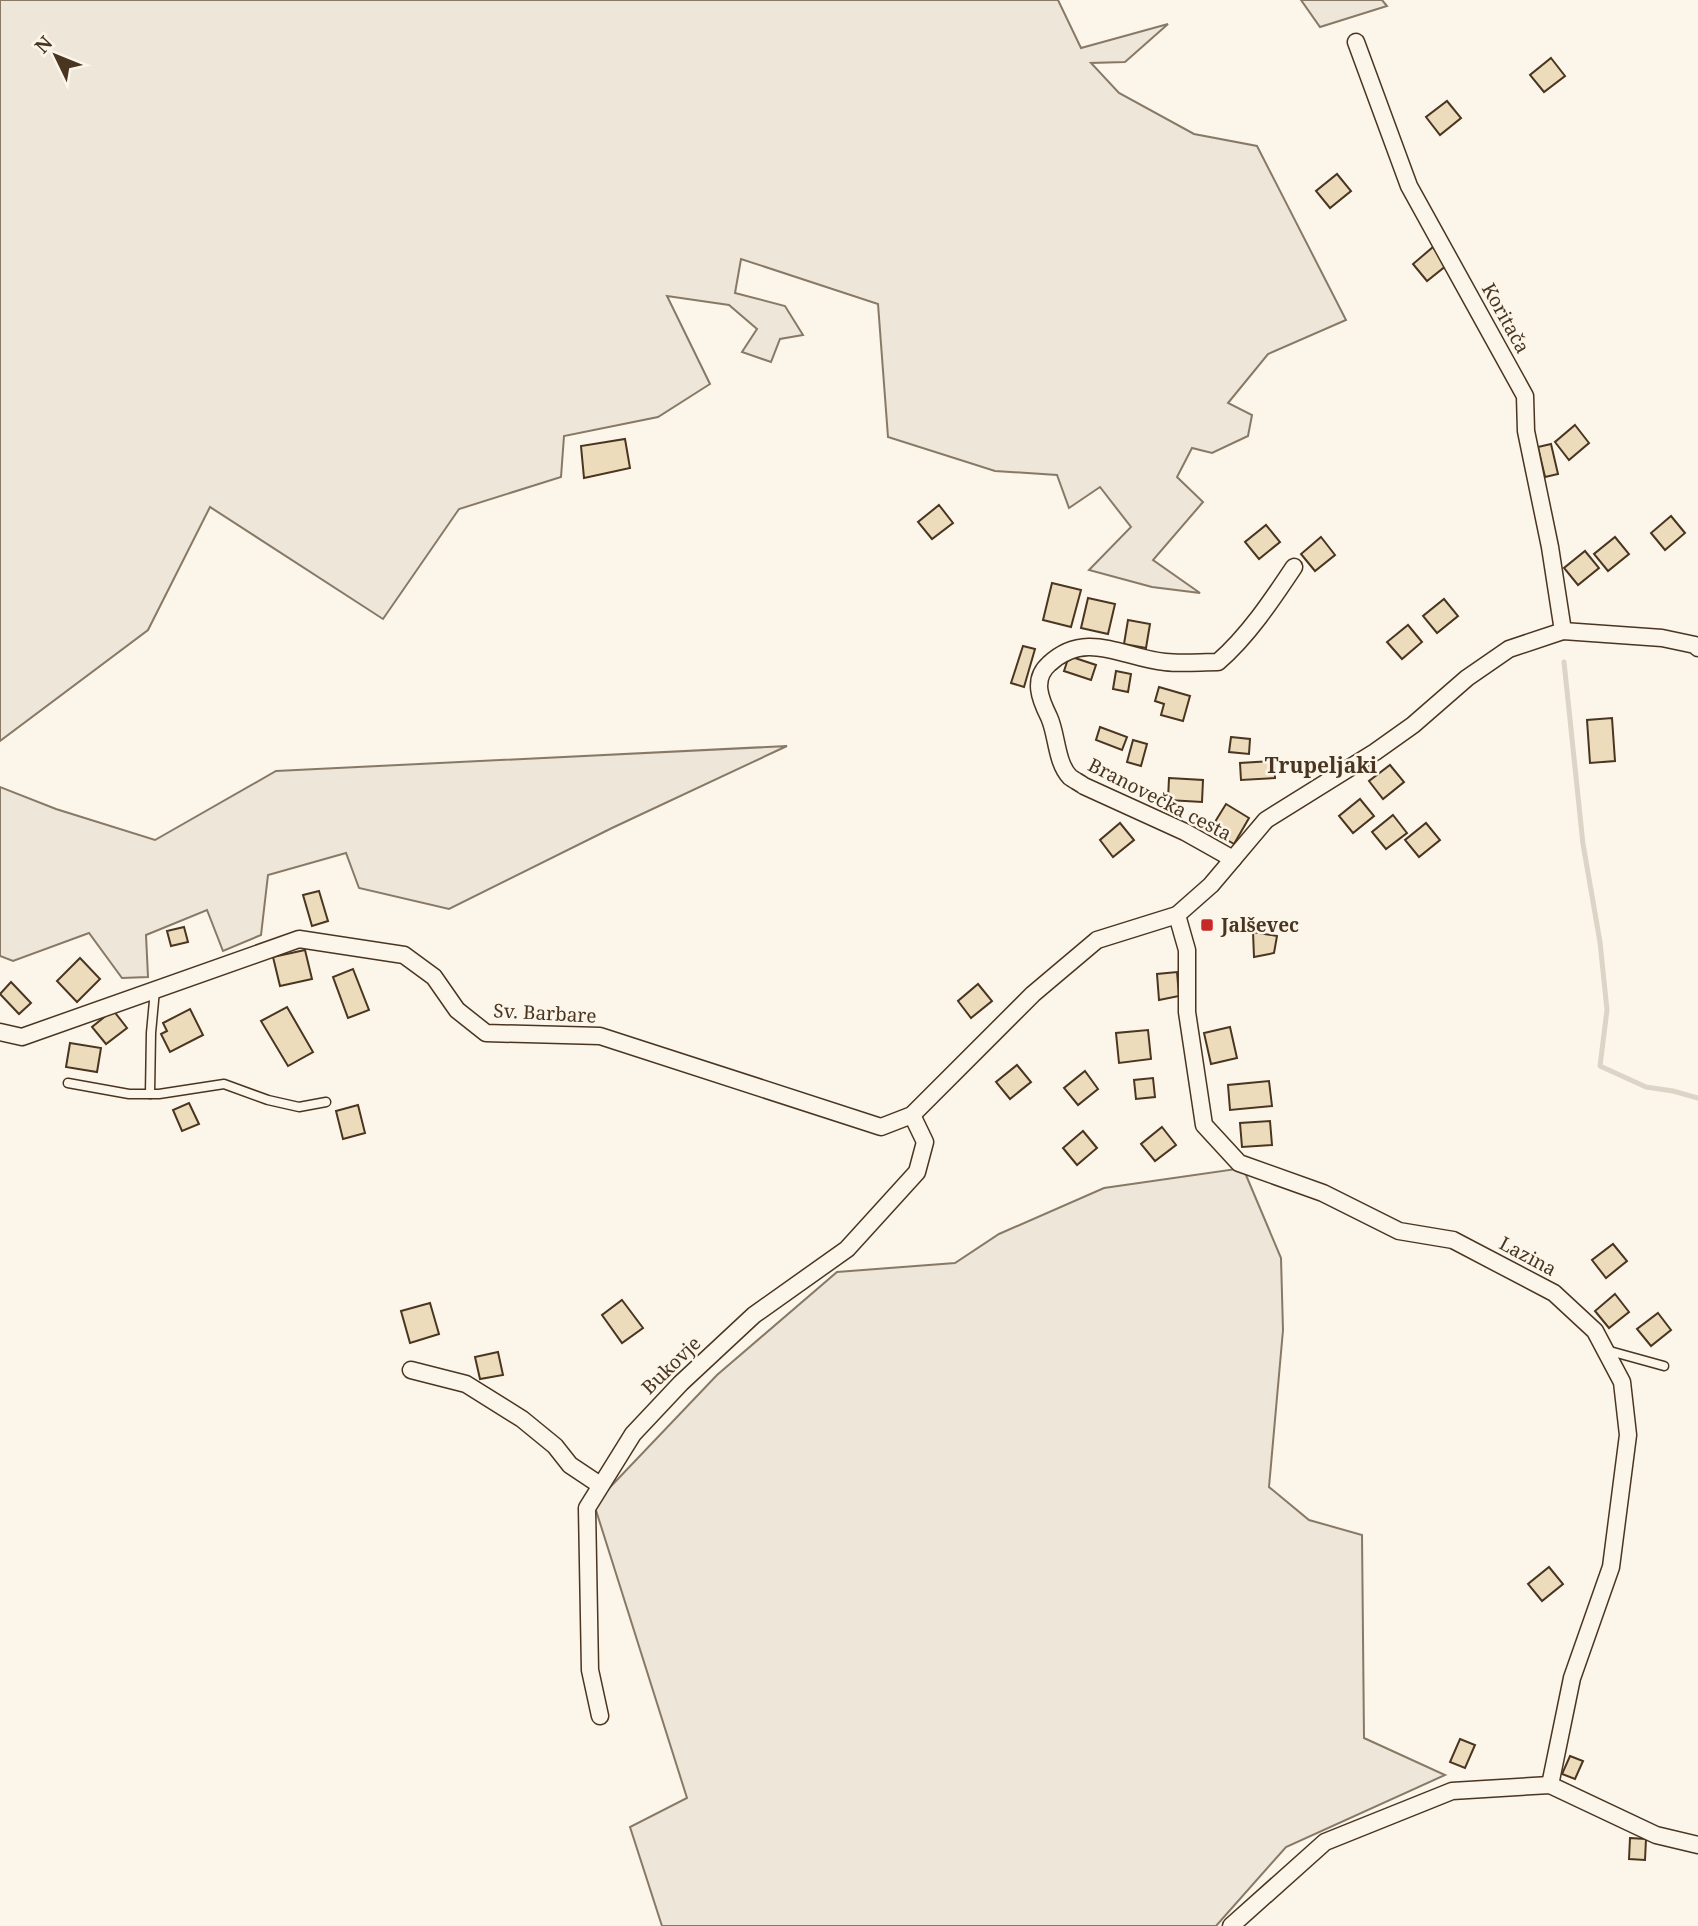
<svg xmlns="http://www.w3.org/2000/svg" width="1698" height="1926" viewBox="0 0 1698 1926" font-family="'Noto Serif',serif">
  <rect width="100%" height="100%" fill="#fbf6e9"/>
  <!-- green -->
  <g fill="#ede6d9" stroke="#887966" stroke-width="2">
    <path d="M 0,0 L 1058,0 L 1081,48 L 1168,24 L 1125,62 L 1091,63 L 1119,93 L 1194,134 L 1257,146 L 1346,320 L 1268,354 L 1228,403 L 1252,415 L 1248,436 L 1212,453 L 1192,448 L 1177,477 L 1203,502 L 1153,560 L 1200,593 L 1152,587 L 1089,570 L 1131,527 L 1100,487 L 1069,508 L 1057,475 L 995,471 L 888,437 L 878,304 L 741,259 L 735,293 L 785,306 L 803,335 L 780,339 L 771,362 L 742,352 L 757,329 L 729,305 L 667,296 L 710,384 L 658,417 L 564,436 L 561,477 L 459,509 L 383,619 L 210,507 L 148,630 L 0,741 Z"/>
    <path d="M 1301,0 L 1382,0 L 1387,6 L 1320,27 Z"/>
    <path d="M 787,746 L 612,828 L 449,909 L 359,888 L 346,853 L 268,875 L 261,935 L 223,951 L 207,910 L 146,935 L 148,977 L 122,978 L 89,933 L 13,961 L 0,956 L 0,787 L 56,809 L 155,840 L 276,771 Z"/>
    <path d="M 1243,1168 L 1281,1258 L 1283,1330 L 1269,1487 L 1309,1520 L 1362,1535 L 1364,1738 L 1445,1775 L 1286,1847 L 1216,1926 L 662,1926 L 630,1827 L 687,1798 L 594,1504 L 717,1375 L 837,1272 L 955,1263 L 999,1234 L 1104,1188 Z"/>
  </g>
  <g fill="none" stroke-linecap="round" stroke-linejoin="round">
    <!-- stream -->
    <path stroke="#dcd4c6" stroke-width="5" d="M 1564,662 L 1583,844 L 1600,942 L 1607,1010 L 1600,1066 L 1646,1087 L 1673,1091 L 1698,1098"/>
  </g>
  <!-- building -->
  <g fill="#ecdcbc" stroke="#4a3520" stroke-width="2">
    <path d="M 1551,58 L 1565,76 L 1544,92 L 1530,75 Z"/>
    <path d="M 1447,101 L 1461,118 L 1440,135 L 1426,117 Z"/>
    <path d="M 1337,174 L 1351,191 L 1330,208 L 1316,191 Z"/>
    <path d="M 1433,247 L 1447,265 L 1427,281 L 1413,264 Z"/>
    <path d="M 1575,425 L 1589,443 L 1569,460 L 1555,442 Z"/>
    <path d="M 625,439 L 630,468 L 584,478 L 581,446 Z"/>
    <path d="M 1551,444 L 1558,474 L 1545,477 L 1538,447 Z"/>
    <path d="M 939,505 L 953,523 L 932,539 L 918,522 Z"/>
    <path d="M 1671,516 L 1685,533 L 1665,550 L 1651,533 Z"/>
    <path d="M 1266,525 L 1280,542 L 1259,559 L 1245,542 Z"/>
    <path d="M 1321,537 L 1335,555 L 1315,571 L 1301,554 Z"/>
    <path d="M 1615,537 L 1629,554 L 1608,571 L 1594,554 Z"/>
    <path d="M 1585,551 L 1599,568 L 1578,585 L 1564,568 Z"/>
    <path d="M 1052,583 L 1081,590 L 1071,627 L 1043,620 Z"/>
    <path d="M 1088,598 L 1115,604 L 1108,634 L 1081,628 Z"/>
    <path d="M 1444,599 L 1458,616 L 1437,633 L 1423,616 Z"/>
    <path d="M 1128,620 L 1150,624 L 1146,648 L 1124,644 Z"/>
    <path d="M 1408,625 L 1422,642 L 1402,659 L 1387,642 Z"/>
    <path d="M 1023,646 L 1035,649 L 1024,687 L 1011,683 Z"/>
    <path d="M 1069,656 L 1096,665 L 1091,680 L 1064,671 Z"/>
    <path d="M 1116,671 L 1131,674 L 1128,692 L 1113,689 Z"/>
    <path d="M 1159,687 L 1190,696 L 1183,721 L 1161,715 L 1164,704 L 1155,701 Z"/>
    <path d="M 1612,718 L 1615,761 L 1590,763 L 1587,720 Z"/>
    <path d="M 1100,727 L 1127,737 L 1122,750 L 1096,740 Z"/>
    <path d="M 1231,737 L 1250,739 L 1249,754 L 1229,752 Z"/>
    <path d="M 1133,740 L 1147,744 L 1141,766 L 1127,762 Z"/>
    <path d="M 1274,761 L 1275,778 L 1241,780 L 1240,763 Z"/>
    <path d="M 1390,765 L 1404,782 L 1383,799 L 1369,781 Z"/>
    <path d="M 1169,778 L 1203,780 L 1202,802 L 1168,800 Z"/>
    <path d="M 1360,799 L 1374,816 L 1353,833 L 1339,816 Z"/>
    <path d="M 1226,804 L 1249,818 L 1234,844 L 1210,830 Z"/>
    <path d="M 1393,815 L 1407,833 L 1386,849 L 1372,832 Z"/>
    <path d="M 1120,823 L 1134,840 L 1113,857 L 1100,840 Z"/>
    <path d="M 1426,823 L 1440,840 L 1419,857 L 1405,840 Z"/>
    <path d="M 319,891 L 328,921 L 312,926 L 303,895 Z"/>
    <path d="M 184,927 L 188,942 L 171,946 L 167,931 Z"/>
    <path d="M 1253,932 L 1277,936 L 1274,953 L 1254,957 Z"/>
    <path d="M 305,950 L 312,979 L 280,986 L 273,957 Z"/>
    <path d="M 80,958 L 100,979 L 77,1002 L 57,981 Z"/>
    <path d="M 353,969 L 369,1010 L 348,1018 L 333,977 Z"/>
    <path d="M 1177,972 L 1179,996 L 1159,1000 L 1157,974 Z"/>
    <path d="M 11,982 L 31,1003 L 19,1014 L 0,994 Z"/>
    <path d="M 978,984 L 992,1001 L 971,1018 L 958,1001 Z"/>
    <path d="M 287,1007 L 313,1052 L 288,1066 L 261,1021 Z"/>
    <path d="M 190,1009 L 203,1035 L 170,1052 L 161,1034 L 167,1031 L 163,1023 Z"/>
    <path d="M 113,1010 L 127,1028 L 106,1044 L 92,1027 Z"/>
    <path d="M 1230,1027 L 1237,1058 L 1211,1064 L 1204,1033 Z"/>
    <path d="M 1148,1030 L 1151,1059 L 1119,1063 L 1116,1033 Z"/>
    <path d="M 70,1043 L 101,1048 L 97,1072 L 66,1067 Z"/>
    <path d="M 1017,1065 L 1031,1082 L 1010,1099 L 996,1082 Z"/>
    <path d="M 1085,1071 L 1098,1089 L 1078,1105 L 1064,1088 Z"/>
    <path d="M 1153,1078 L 1155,1097 L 1136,1099 L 1134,1080 Z"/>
    <path d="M 1269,1081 L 1272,1106 L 1230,1110 L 1228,1085 Z"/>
    <path d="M 189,1103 L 199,1124 L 182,1131 L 173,1110 Z"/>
    <path d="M 358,1105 L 365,1133 L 343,1139 L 336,1111 Z"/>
    <path d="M 1270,1121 L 1272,1145 L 1242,1147 L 1240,1123 Z"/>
    <path d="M 1162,1127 L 1176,1145 L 1155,1161 L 1141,1144 Z"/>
    <path d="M 1083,1131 L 1097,1148 L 1077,1165 L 1063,1148 Z"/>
    <path d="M 1613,1244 L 1627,1261 L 1606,1278 L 1592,1260 Z"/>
    <path d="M 1615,1294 L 1629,1312 L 1609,1328 L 1595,1311 Z"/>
    <path d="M 622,1300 L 643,1328 L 622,1343 L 602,1315 Z"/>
    <path d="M 430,1303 L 439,1334 L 410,1343 L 401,1311 Z"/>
    <path d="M 1658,1313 L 1671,1330 L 1651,1346 L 1637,1329 Z"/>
    <path d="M 498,1352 L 503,1375 L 480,1379 L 475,1357 Z"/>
    <path d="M 1549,1567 L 1563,1584 L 1542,1601 L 1528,1584 Z"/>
    <path d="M 1460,1739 L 1475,1745 L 1465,1768 L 1450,1762 Z"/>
    <path d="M 1570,1756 L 1583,1761 L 1575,1779 L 1562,1774 Z"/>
    <path d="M 1630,1838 L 1646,1839 L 1645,1860 L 1629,1859 Z"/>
  </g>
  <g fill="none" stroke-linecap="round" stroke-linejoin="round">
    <defs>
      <g id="service">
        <path d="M 68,1083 L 129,1094 L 159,1094 L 224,1084 L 268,1100 L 299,1107 L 326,1102"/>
        <path d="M 150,1094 L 151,1033 L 155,990"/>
        <path d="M 1606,1350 L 1664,1366"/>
      </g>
      <g id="minor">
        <path d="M 1356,42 L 1409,186 L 1525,396 L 1526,431 L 1550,547 L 1563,631"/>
        <path d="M 1233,859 L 1185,832 L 1084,786 C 1080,783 1074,780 1070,777 C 1056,763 1057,734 1049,717 C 1040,699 1032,679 1049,664 C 1086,629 1123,658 1165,662 C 1182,664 1201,662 1218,662 C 1248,636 1272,600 1294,567"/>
        <path d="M 1177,915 L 1187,950 L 1187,1012 L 1204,1125 L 1239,1163 L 1323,1193 L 1399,1231 L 1453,1240 L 1554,1293 L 1595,1331 L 1622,1382 L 1628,1435 L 1611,1567 L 1572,1678 L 1550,1785"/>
        <path d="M 0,1032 L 22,1037 L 299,939 L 404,955 L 434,977 L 457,1010 L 486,1033 L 600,1036 L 881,1127 L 912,1115 L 1033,994 L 1097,940 L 1177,915 L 1211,885 L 1266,820 L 1375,752 L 1413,725 L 1467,678 L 1509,649 L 1563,631 L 1662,638 L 1695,645 L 1698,648"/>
        <path d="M 411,1370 L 466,1384 L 522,1419 L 555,1446 L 570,1465 L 600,1485"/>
        <path d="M 600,1716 L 590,1670 L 587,1508 L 633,1434 L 681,1383 L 754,1315 L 847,1249 L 917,1172 L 925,1142 L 912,1115"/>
        <path d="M 1231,1926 L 1325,1842 L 1452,1791 L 1550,1785 L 1656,1835 L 1698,1845"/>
      </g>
    </defs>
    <!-- service casing -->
    <use href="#service" stroke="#4a3520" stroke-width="11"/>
    <!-- minor casing -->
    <use href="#minor" stroke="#4a3520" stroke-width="19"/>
    <!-- service -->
    <use href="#service" stroke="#fbf6e9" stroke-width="8"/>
    <!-- minor -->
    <use href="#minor" stroke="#fbf6e9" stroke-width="16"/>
  </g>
  <!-- markers -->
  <rect fill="#c62828" stroke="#fbf6e9" stroke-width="2.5" x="1200" y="918" width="14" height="14" rx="3.5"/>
  <g text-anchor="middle" stroke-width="5" stroke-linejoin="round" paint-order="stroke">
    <!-- street labels -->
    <g font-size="19" fill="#4a3520" stroke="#fbf6e9">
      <text transform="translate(1506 318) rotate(61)" y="7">Koritača</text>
      <text transform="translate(1160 799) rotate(27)" y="7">Branovečka cesta</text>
      <text transform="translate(545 1013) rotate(3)" y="7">Sv. Barbare</text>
      <text transform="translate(1528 1256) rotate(28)" y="7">Lazina</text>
      <text transform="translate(671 1365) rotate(-44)" y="7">Bukovje</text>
    </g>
    <!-- poi labels -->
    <g font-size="19" font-weight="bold" fill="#4a3520" stroke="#fbf6e9" text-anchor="start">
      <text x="1221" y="932">Jalševec</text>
    </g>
    <!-- neighbourhood labels -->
    <g font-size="21" font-weight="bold" fill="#4a3520" stroke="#fbf6e9">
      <text x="1321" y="773">Trupeljaki</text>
    </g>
  </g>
  <!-- north arrow -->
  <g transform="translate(56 56) rotate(313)" stroke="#fbf6e9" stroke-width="5" paint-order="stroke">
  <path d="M0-5L12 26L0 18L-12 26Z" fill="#4a3520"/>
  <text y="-10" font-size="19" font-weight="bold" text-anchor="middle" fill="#4a3520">N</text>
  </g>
</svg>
